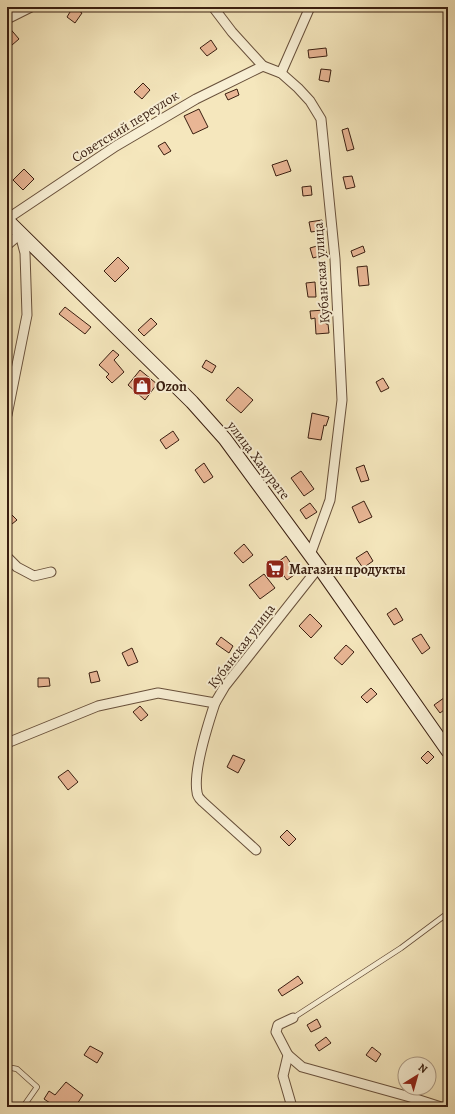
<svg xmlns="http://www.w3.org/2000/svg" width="455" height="1114" viewBox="0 0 455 1114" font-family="Alegreya,serif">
  <rect width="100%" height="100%" fill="#f5e7bd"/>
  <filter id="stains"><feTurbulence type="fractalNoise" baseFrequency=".005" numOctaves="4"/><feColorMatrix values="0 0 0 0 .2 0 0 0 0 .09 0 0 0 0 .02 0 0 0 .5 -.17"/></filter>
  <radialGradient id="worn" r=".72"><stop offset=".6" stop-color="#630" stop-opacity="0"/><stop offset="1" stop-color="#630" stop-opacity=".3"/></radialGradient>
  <!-- building -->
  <g fill="#e9b695" stroke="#391e10">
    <path d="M 73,7 L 82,13 L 75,23 L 67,17 Z"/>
    <path d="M 7,25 L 19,39 L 12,45 L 7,39 Z"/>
    <path d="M 211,40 L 217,49 L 207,56 L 200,48 Z"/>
    <path d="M 326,48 L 327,56 L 309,58 L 308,50 Z"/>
    <path d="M 321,69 L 331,70 L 329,82 L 319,80 Z"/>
    <path d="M 143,83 L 150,90 L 142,99 L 134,92 Z"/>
    <path d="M 237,89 L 239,95 L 228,100 L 225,94 Z"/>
    <path d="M 199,109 L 208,127 L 193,134 L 184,116 Z"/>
    <path d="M 348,128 L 354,149 L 347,151 L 342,130 Z"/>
    <path d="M 165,142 L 171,151 L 164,155 L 158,146 Z"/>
    <path d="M 287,160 L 291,171 L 276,176 L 272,165 Z"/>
    <path d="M 24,169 L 34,179 L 23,190 L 13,180 Z"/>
    <path d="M 352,176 L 355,187 L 346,189 L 343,177 Z"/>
    <path d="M 311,186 L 312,195 L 303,196 L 302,187 Z"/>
    <path d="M 322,220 L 324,230 L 311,232 L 309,222 Z"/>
    <path d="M 324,244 L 327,254 L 313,258 L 310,248 Z"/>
    <path d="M 363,246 L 365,252 L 353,257 L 351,251 Z"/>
    <path d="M 118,257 L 129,268 L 115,282 L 104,271 Z"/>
    <path d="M 367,266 L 369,285 L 359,286 L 357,267 Z"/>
    <path d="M 315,282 L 316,297 L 308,297 L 306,283 Z"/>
    <path d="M 65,307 L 91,327 L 85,334 L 59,314 Z"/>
    <path d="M 325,310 L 326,324 L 328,324 L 329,333 L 316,334 L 315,318 L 311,319 L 310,311 Z"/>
    <path d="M 151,318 L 157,324 L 144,336 L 138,330 Z"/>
    <path d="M 113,350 L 119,355 L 114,360 L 124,372 L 112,383 L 106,377 L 109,374 L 99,365 Z"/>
    <path d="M 206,360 L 216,366 L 212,373 L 202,367 Z"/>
    <path d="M 140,370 L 157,384 L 145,400 L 128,385 Z"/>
    <path d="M 383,378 L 389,388 L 381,392 L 376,382 Z"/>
    <path d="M 238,387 L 253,400 L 241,413 L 226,400 Z"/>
    <path d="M 312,413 L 329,417 L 326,426 L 324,425 L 321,440 L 308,438 Z"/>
    <path d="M 173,431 L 179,440 L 166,449 L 160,440 Z"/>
    <path d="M 204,463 L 213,477 L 204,483 L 195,470 Z"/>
    <path d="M 364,465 L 369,480 L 361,482 L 356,468 Z"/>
    <path d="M 301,471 L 314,489 L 304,496 L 291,478 Z"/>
    <path d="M 364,501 L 372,517 L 359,523 L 352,507 Z"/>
    <path d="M 310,503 L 317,512 L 306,519 L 300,510 Z"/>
    <path d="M 11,514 L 17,520 L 7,528 L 7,517 Z"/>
    <path d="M 244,544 L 253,555 L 243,563 L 234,553 Z"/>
    <path d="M 367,551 L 373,561 L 363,568 L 356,558 Z"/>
    <path d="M 286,556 L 297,573 L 287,580 L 275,564 Z"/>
    <path d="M 264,574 L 275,588 L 260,599 L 249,585 Z"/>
    <path d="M 396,608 L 403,620 L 394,625 L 387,614 Z"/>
    <path d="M 310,614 L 322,626 L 311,638 L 299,626 Z"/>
    <path d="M 421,634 L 430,648 L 422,654 L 412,639 Z"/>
    <path d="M 221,637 L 233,646 L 229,653 L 216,644 Z"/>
    <path d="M 346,645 L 354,652 L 342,665 L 334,658 Z"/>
    <path d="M 132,648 L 138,662 L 128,666 L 122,653 Z"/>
    <path d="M 97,671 L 100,681 L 91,683 L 89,673 Z"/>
    <path d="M 38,678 L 49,678 L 50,686 L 38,687 Z"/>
    <path d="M 371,688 L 377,694 L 367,703 L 361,697 Z"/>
    <path d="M 448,695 L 448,707 L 440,713 L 434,705 Z"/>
    <path d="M 140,706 L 148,715 L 141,721 L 133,712 Z"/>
    <path d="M 428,751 L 434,757 L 427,764 L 421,758 Z"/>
    <path d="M 233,755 L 245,760 L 238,773 L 227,767 Z"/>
    <path d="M 68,770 L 78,782 L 68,790 L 58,777 Z"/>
    <path d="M 287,830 L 296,839 L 289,846 L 280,837 Z"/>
    <path d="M 298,976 L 303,983 L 282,996 L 278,990 Z"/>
    <path d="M 317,1019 L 321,1027 L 311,1032 L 307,1025 Z"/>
    <path d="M 326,1037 L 331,1043 L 319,1051 L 315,1045 Z"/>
    <path d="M 90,1046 L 103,1053 L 97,1063 L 84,1055 Z"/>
    <path d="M 372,1047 L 381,1054 L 376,1062 L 366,1055 Z"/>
    <path d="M 66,1082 L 83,1095 L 75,1107 L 56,1107 L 44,1099 L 49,1091 L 55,1095 Z"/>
  </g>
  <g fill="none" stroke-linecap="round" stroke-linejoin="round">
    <defs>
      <g id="lane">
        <path d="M 293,1018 L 401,948 L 448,913"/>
        <path d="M 7,1067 L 17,1069 L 37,1087 L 23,1107"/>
      </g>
      <g id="street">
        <path d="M 213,7 L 232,32 L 263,66 L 281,73 L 298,88 L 310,101 L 321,119 L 335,259 L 342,400 L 330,500 L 310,555"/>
        <path d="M 7,19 L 31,7"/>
        <path d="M 281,73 L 310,7"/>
        <path d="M 7,219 L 116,146 L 196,99 L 263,66"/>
        <path d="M 7,245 L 20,234 L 25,253 L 27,315 L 7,415"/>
        <path d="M 7,557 L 17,567 L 34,576 L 51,572"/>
        <path d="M 215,703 C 208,724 193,771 197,792 C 197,797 200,799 203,802 L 256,850"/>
        <path d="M 7,743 L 98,706 L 158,693 L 215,703 L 225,686 L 319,567"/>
        <path d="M 288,1055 L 302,1067 L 410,1097 L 441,1107"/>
        <path d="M 292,1107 L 283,1076 L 288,1055 L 276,1032 L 278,1025 L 293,1018"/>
      </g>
      <path id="secondary" d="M 7,220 L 192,402 L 225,439 L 319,567 L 448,751"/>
    </defs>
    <!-- lane casing -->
    <use href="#lane" stroke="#68503b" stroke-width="6"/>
    <!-- street casing -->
    <use href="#street" stroke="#68503b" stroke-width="11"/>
    <!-- secondary casing -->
    <use href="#secondary" stroke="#391e10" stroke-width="15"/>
    <!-- lane -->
    <use href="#lane" stroke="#f8efd4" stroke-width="4.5"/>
    <!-- street -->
    <use href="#street" stroke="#f8efd4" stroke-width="9"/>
    <!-- secondary -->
    <use href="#secondary" stroke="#f8efd4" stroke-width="13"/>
  </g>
  <!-- icons -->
  <defs>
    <symbol id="shop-square" viewBox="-11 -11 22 22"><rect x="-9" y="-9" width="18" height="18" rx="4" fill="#8f2418" stroke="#f8efd4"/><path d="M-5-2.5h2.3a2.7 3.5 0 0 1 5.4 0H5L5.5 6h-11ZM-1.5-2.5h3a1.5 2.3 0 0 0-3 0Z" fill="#fff"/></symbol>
    <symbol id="supermarket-square" viewBox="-11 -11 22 22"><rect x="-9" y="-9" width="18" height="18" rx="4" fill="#8f2418" stroke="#f8efd4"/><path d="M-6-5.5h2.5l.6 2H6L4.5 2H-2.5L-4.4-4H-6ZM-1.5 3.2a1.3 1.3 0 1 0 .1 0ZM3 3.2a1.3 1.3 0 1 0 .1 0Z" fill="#fff"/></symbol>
  </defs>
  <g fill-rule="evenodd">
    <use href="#shop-square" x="131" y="375" width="22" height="22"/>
    <use href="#supermarket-square" x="264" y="558" width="22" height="22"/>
  </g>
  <g text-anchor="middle" stroke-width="4" stroke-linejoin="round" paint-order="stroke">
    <!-- street labels -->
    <g font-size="14" fill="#391e10" stroke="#f8efd4">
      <text transform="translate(125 126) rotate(-32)" y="5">Советский переулок</text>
      <text transform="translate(321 273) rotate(-94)" y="5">Кубанская улица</text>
      <text transform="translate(259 460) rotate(53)" y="5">улица Хакурате</text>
      <text transform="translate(241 646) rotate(-53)" y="5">Кубанская улица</text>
    </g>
    <!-- poi labels -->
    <g font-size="14" font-weight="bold" fill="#391e10" stroke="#f8efd4" text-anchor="start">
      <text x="156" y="391">Ozon</text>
      <text x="289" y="574">Магазин продукты</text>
    </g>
  </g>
  <!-- margin -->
  <rect width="455" height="1114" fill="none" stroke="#f5e7bd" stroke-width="24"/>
  <rect x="8" y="8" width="439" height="1098" fill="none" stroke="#391e10" stroke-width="2"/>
  <rect x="12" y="12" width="431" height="1090" fill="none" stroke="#391e10"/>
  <!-- north arrow -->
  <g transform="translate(417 1076) rotate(37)"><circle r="19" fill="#f8efd4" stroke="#ac9b86"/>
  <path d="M0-3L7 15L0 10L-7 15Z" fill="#8f2418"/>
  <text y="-6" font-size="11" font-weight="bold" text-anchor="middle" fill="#391e10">N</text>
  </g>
  <rect width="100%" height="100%" filter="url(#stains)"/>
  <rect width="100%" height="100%" fill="url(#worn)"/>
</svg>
